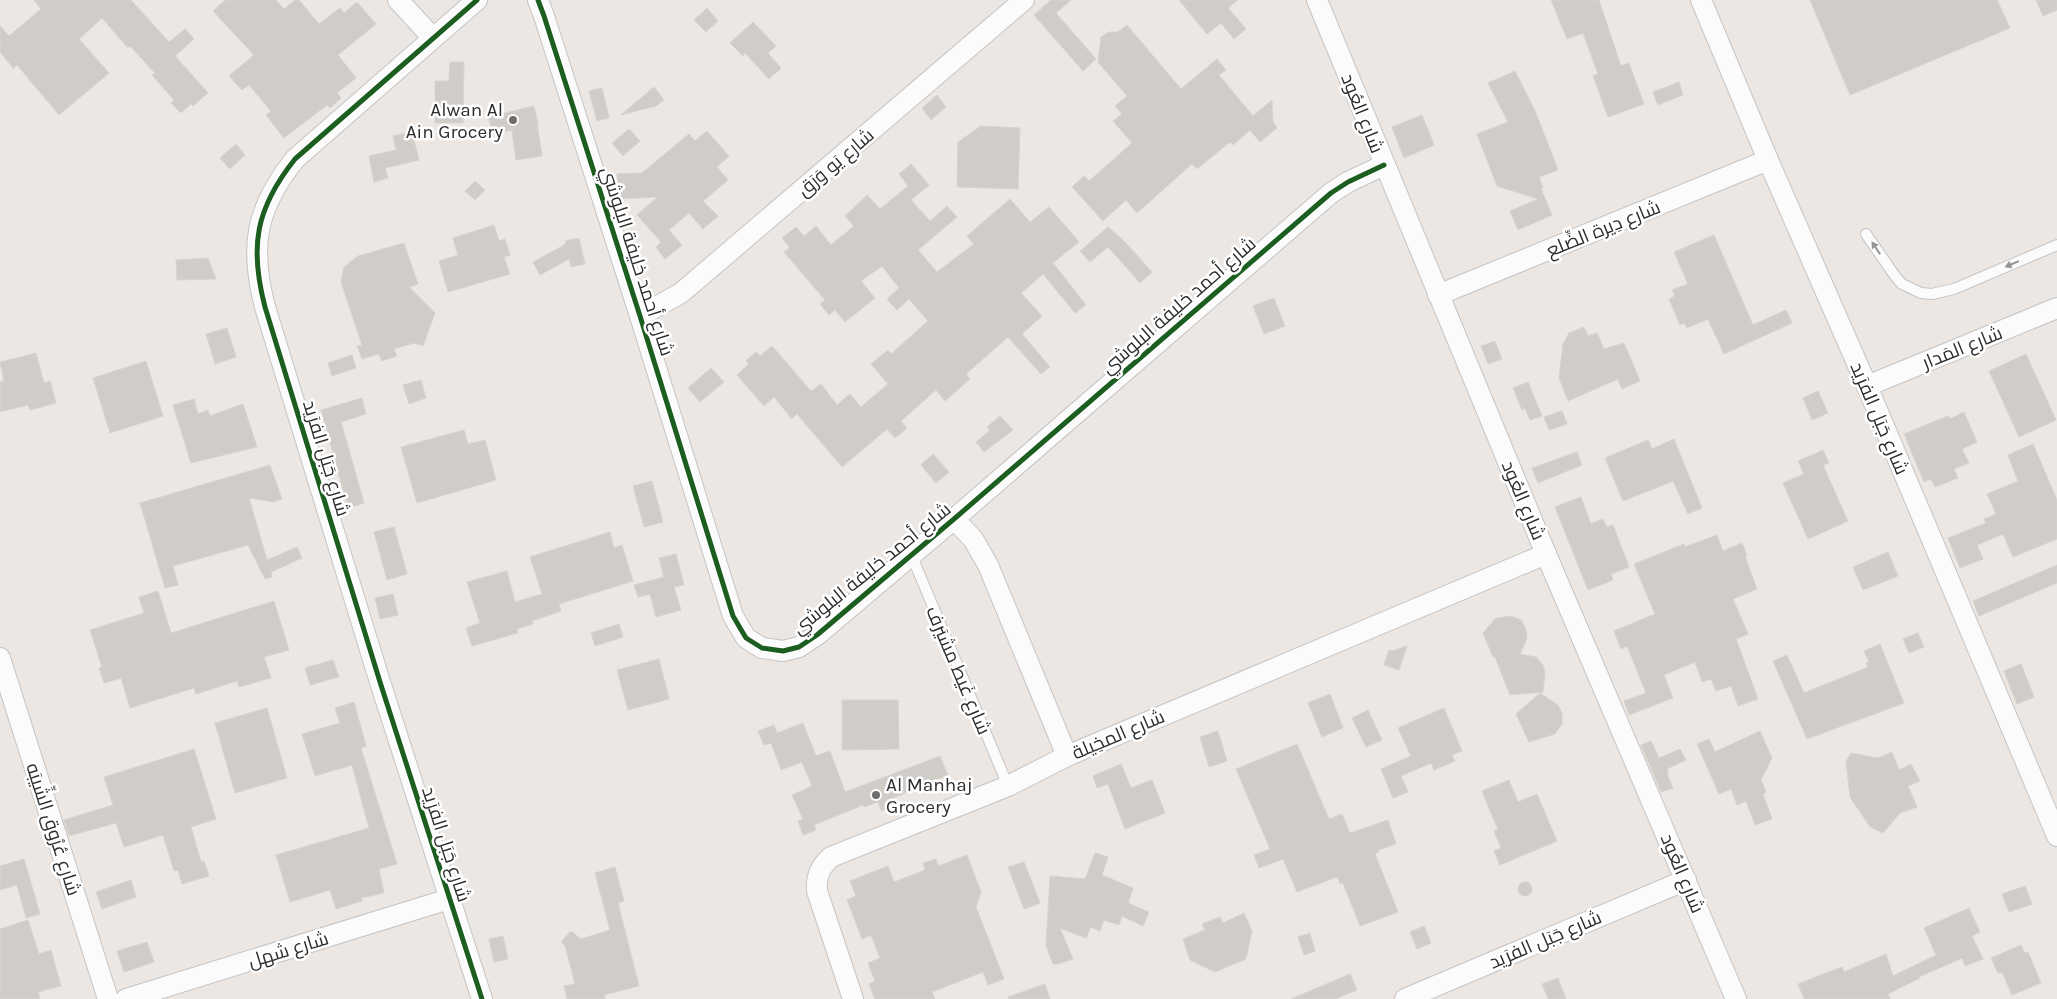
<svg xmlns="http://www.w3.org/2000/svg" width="2057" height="999" viewBox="0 0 2057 999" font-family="Karla,Cairo,sans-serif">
  <rect width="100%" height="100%" fill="#ece7e2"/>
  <!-- building -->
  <g fill="#d0cdc9" stroke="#d7d3ce">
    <path d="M 34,0 L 131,0 L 169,42 L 185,29 L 194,39 L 175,56 L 208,93 L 193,106 L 191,104 L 181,113 L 171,103 L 174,100 L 152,75 L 155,73 L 130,46 L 128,48 L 102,18 L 79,39 L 109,73 L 59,115 L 17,65 L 13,68 L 0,52 L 0,26 L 9,36 L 41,9 Z"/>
    <path d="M 225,0 L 276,0 L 284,9 L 295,0 L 299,0 L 319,24 L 340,8 L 344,13 L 357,2 L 376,24 L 338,55 L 356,78 L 337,93 L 341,98 L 330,108 L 327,105 L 284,138 L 266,115 L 271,111 L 249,85 L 242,90 L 229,76 L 254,55 L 213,11 Z"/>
    <path d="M 1051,0 L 1071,0 L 1056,13 L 1096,59 L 1083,71 L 1034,15 Z"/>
    <path d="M 1179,0 L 1238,0 L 1228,8 L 1246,29 L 1234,39 L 1221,23 L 1207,34 Z"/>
    <path d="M 1551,0 L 1599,0 L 1621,66 L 1629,63 L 1644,104 L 1608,117 L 1593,76 L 1598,74 L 1583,33 L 1567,39 Z"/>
    <path d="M 1810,0 L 1997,0 L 2010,28 L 1850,95 Z"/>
    <path d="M 2036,0 L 2057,0 L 2057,10 L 2043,16 Z"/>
    <path d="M 707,8 L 718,21 L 706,32 L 694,20 Z"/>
    <path d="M 753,22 L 776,46 L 768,53 L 781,68 L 769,79 L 745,53 L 743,56 L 730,43 Z"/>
    <path d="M 1127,25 L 1181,89 L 1217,59 L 1226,70 L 1219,75 L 1253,116 L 1272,100 L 1273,122 L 1277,128 L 1260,142 L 1250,130 L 1233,145 L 1230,142 L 1197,169 L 1192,164 L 1137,213 L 1126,200 L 1103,221 L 1072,187 L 1084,176 L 1089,181 L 1132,143 L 1113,121 L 1122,114 L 1115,106 L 1127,96 L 1098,62 L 1101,37 L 1109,32 L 1118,32 Z"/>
    <path d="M 450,62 L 464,62 L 463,123 L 435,123 L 435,81 L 449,81 Z"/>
    <path d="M 1515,71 L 1536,113 L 1558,170 L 1539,177 L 1543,188 L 1541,189 L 1552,215 L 1518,230 L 1510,211 L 1538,199 L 1497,186 L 1477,134 L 1508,122 L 1488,83 Z"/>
    <path d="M 1679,82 L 1683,95 L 1658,105 L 1653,92 Z"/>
    <path d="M 654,87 L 664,100 L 656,106 L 621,115 Z"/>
    <path d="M 602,88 L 609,118 L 597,121 L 589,91 Z"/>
    <path d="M 937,95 L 946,107 L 931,120 L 922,108 Z"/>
    <path d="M 534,106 L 538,123 L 537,123 L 542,156 L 516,160 L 512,130 L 493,134 L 488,117 Z"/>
    <path d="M 1422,115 L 1434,145 L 1404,158 L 1392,127 Z"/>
    <path d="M 981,126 L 1020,128 L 1018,189 L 957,187 L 958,142 Z"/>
    <path d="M 629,129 L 640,141 L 623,156 L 612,143 Z"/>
    <path d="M 707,131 L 729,156 L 717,167 L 728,180 L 703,201 L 718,216 L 703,229 L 689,213 L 669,230 L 682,245 L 665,259 L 656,247 L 661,242 L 637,215 L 658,197 L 618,199 L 617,174 L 642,173 L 689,134 L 695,141 Z"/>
    <path d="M 412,132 L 419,160 L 385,168 L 388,178 L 374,182 L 369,156 L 396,150 L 393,136 Z"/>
    <path d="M 236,144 L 245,155 L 230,169 L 220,158 Z"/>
    <path d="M 911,164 L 929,185 L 911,200 L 930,221 L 947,206 L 957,217 L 918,250 L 937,272 L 974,244 L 967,236 L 1010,199 L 1030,222 L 1049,207 L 1079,242 L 1053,263 L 1086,305 L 1075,313 L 1043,274 L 1021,293 L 1042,316 L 1022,334 L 1050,367 L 1041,374 L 1008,337 L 966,374 L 970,379 L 945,401 L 936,390 L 901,421 L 907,428 L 895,438 L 887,429 L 842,467 L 797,414 L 792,419 L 774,397 L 764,406 L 737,375 L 749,364 L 746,361 L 756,352 L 760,356 L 772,346 L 811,391 L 821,384 L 837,405 L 850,394 L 861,407 L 888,384 L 871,364 L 888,350 L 891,354 L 928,321 L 909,299 L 897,310 L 887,299 L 899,288 L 882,266 L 861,281 L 875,298 L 845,322 L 835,310 L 829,315 L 820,304 L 825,300 L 784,252 L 790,248 L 782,238 L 796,227 L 804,236 L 816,226 L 831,245 L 854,226 L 845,216 L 867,195 L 880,209 L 908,186 L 899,174 Z"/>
    <path d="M 475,181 L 485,190 L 475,200 L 465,191 Z"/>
    <path d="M 494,225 L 499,241 L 505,239 L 510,255 L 504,257 L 510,274 L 448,292 L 439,261 L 458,255 L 453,238 Z"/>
    <path d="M 1108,227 L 1125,242 L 1152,272 L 1140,283 L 1108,247 L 1090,262 L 1080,251 Z"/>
    <path d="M 1714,235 L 1753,325 L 1786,310 L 1792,323 L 1724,354 L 1708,319 L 1687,328 L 1684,323 L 1680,325 L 1669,299 L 1675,296 L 1672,290 L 1688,284 L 1674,252 Z"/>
    <path d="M 579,238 L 585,264 L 571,267 L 569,259 L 540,275 L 533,262 L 566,244 L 565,241 Z"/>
    <path d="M 404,243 L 418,284 L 409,287 L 435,313 L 423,346 L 414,343 L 394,349 L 397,356 L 382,361 L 379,354 L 362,359 L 357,346 L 362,345 L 341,282 L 344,267 L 358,256 Z"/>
    <path d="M 208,258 L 216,279 L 177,280 L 176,260 Z"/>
    <path d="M 1274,298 L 1285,326 L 1264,334 L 1253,306 Z"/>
    <path d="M 1584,327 L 1588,336 L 1597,333 L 1604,349 L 1624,343 L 1640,381 L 1622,389 L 1618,379 L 1568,401 L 1559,378 L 1563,344 L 1569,333 Z"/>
    <path d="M 227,328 L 236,357 L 215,364 L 206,334 Z"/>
    <path d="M 1495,341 L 1502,359 L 1488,364 L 1481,346 Z"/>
    <path d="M 36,353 L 44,383 L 50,381 L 56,403 L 30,410 L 28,405 L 0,412 L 0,382 L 4,381 L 0,362 Z"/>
    <path d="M 2026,354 L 2056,420 L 2019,437 L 1989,371 Z"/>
    <path d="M 352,355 L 356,368 L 332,376 L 328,363 Z"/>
    <path d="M 146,361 L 163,416 L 110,433 L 93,378 Z"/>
    <path d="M 711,368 L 724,382 L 700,402 L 688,388 Z"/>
    <path d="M 421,380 L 426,398 L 409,404 L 403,385 Z"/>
    <path d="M 1528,382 L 1542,416 L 1530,420 L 1525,408 L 1522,410 L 1513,388 Z"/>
    <path d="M 1818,391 L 1828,413 L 1812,420 L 1803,398 Z"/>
    <path d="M 362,398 L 366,414 L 341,422 L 364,503 L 348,508 L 321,410 Z"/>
    <path d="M 194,399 L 198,414 L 208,410 L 210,416 L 243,404 L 257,447 L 191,463 L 173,405 Z"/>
    <path d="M 1562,411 L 1567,424 L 1549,430 L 1544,417 Z"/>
    <path d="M 1964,412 L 1977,442 L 1962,449 L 1969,463 L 1954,469 L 1958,478 L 1935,487 L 1931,479 L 1924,482 L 1904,434 L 1948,416 L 1950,419 Z"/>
    <path d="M 1000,416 L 1013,430 L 984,452 L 976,442 L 990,430 L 987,427 Z"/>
    <path d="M 464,430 L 468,444 L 485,440 L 496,480 L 417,503 L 401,447 Z"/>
    <path d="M 1674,439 L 1702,508 L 1688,514 L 1673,481 L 1623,501 L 1605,458 L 1648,440 L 1652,449 Z"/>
    <path d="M 2033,444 L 2057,500 L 2057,539 L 2013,557 L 2003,534 L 1977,545 L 1983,559 L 1960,568 L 1948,538 L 1986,523 L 1984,519 L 1996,514 L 1987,494 L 2018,481 L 2008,455 Z"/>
    <path d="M 1823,450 L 1829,463 L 1823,465 L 1848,521 L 1808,539 L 1783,483 L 1804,474 L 1798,461 Z"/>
    <path d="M 1577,452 L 1582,465 L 1538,483 L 1532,468 Z"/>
    <path d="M 933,454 L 949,472 L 936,483 L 921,465 Z"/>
    <path d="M 270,465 L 282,499 L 274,502 L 249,498 L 267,560 L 297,547 L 302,558 L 271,572 L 272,577 L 265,579 L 248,545 L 173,566 L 178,585 L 165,588 L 140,503 Z"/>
    <path d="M 652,481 L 663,522 L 644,527 L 633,486 Z"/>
    <path d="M 1581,497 L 1591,524 L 1603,519 L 1607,527 L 1613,525 L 1629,567 L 1611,574 L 1613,580 L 1588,590 L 1555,507 Z"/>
    <path d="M 394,527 L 407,574 L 387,580 L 374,532 Z"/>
    <path d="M 610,532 L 614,548 L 622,545 L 633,581 L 559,604 L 561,611 L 532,621 L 533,624 L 517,629 L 518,633 L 472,646 L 466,628 L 480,623 L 467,582 L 507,571 L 515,602 L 542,594 L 530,557 Z"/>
    <path d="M 1717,535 L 1723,551 L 1742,543 L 1747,556 L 1745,557 L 1757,589 L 1733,599 L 1748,634 L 1736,639 L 1758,699 L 1738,706 L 1731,686 L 1716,691 L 1711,679 L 1702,682 L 1695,662 L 1664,675 L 1673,698 L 1629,715 L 1624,701 L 1646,693 L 1627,646 L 1621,649 L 1614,631 L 1655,614 L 1634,564 L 1684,544 L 1685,547 Z"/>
    <path d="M 1888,552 L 1898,576 L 1863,590 L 1853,567 Z"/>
    <path d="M 676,554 L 684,585 L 674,587 L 681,610 L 656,617 L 650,594 L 638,597 L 634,585 L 664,577 L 659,558 Z"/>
    <path d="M 2057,565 L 2057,583 L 1979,616 L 1973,601 Z"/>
    <path d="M 158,591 L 171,633 L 274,601 L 289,650 L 264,657 L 271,678 L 239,687 L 237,681 L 196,694 L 194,688 L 130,708 L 121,678 L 104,683 L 99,668 L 102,667 L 90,630 L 144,613 L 139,597 Z"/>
    <path d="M 393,594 L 398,615 L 380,619 L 375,598 Z"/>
    <path d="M 1511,616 L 1521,620 L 1526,629 L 1527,638 L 1520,654 L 1536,657 L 1543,665 L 1545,673 L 1543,692 L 1510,695 L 1495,657 L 1493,657 L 1483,633 L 1496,618 Z"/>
    <path d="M 619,624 L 623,637 L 595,646 L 591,633 Z"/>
    <path d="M 1918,633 L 1924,647 L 1909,653 L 1903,639 Z"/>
    <path d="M 1880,644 L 1904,703 L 1807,739 L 1773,661 L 1787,655 L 1804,693 L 1868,667 L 1866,663 L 1869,662 L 1864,651 Z"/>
    <path d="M 1407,646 L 1399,670 L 1384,665 L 1389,650 L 1393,651 Z"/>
    <path d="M 659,659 L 669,699 L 628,710 L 617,670 Z"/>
    <path d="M 333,660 L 339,677 L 310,685 L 305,668 Z"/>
    <path d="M 2021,664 L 2034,697 L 2017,704 L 2004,671 Z"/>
    <path d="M 1540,693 L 1558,705 L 1562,713 L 1562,724 L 1555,734 L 1529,742 L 1516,714 Z"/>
    <path d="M 1330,694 L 1343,728 L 1322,737 L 1308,703 Z"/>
    <path d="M 842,700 L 898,700 L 899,749 L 842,750 Z"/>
    <path d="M 354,702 L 366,746 L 361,748 L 397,864 L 379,869 L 384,893 L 361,898 L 362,901 L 336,909 L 330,890 L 290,902 L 276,855 L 369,828 L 352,765 L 315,776 L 302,734 L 340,723 L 335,708 Z"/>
    <path d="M 267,708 L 287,778 L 235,793 L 215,723 Z"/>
    <path d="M 1444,708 L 1462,751 L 1452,755 L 1455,761 L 1434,770 L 1431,763 L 1401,776 L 1408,792 L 1393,798 L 1381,769 L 1411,756 L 1398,728 Z"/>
    <path d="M 1368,710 L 1382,740 L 1366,747 L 1352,718 Z"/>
    <path d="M 803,723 L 816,756 L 830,751 L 845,792 L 940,756 L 948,775 L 893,798 L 896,805 L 881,811 L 878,802 L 864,807 L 863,805 L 814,825 L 816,830 L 803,835 L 798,821 L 803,819 L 792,795 L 812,786 L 802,762 L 781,770 L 771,743 L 764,745 L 758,731 L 774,725 L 777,733 Z"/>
    <path d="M 1218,731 L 1227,761 L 1209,767 L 1200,737 Z"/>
    <path d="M 1760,731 L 1772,758 L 1761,780 L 1766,792 L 1763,794 L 1772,819 L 1755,825 L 1746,801 L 1737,805 L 1731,789 L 1719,794 L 1697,744 L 1709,739 L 1715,752 Z"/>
    <path d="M 1651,741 L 1659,758 L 1680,749 L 1686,760 L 1667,769 L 1668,773 L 1667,774 L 1673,788 L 1661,792 L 1641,745 Z"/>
    <path d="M 1297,744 L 1329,819 L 1342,814 L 1350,833 L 1388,820 L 1396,844 L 1378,850 L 1379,852 L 1375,854 L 1398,912 L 1360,926 L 1343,883 L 1340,884 L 1337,877 L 1297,892 L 1283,859 L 1259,868 L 1254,855 L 1270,849 L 1236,769 Z"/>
    <path d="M 194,749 L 216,819 L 191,827 L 201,862 L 204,861 L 209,876 L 182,884 L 178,870 L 174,871 L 163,835 L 124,847 L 116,823 L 69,836 L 64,820 L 113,805 L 104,777 Z"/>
    <path d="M 1892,752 L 1899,770 L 1911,764 L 1920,781 L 1908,786 L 1917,807 L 1900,813 L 1883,833 L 1870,827 L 1850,797 L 1846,761 L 1851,753 L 1878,758 Z"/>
    <path d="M 1121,764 L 1131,788 L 1152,780 L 1165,813 L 1125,829 L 1108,784 L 1097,788 L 1093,776 Z"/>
    <path d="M 1509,780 L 1518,802 L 1537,794 L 1557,841 L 1500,865 L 1494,851 L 1501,848 L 1494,831 L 1498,830 L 1482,791 Z"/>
    <path d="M 1095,853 L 1108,857 L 1102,875 L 1133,888 L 1128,903 L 1149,912 L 1143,926 L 1122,916 L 1119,925 L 1104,920 L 1100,931 L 1091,927 L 1086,938 L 1060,928 L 1073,959 L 1058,964 L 1053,964 L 1046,946 L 1050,876 L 1085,879 Z"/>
    <path d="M 967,855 L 981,892 L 976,907 L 1004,979 L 988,985 L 983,972 L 932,992 L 935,999 L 875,999 L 869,984 L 875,981 L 868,963 L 880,958 L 871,935 L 862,939 L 847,900 L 856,896 L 850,881 L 888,866 L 894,882 L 925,870 L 923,863 L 936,859 L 938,866 Z"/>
    <path d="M 24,859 L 40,914 L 26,918 L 17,885 L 0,890 L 0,866 Z"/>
    <path d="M 1024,862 L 1040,903 L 1024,909 L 1008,867 Z"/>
    <path d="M 615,867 L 624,901 L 618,903 L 639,986 L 604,995 L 605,999 L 567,999 L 564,986 L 575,984 L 565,946 L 561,942 L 571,931 L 581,939 L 610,930 L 595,873 Z"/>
    <path d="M 131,880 L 136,897 L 102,909 L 96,892 Z"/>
    <circle cx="1525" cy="889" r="7"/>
    <path d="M 2025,886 L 2032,904 L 2009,912 L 2002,894 Z"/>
    <path d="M 1969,908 L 1980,932 L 1972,936 L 1983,959 L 1965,966 L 1962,958 L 1919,977 L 1920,978 L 1888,994 L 1890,999 L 1804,999 L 1798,984 L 1842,967 L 1844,972 L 1886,954 L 1893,976 L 1936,955 L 1924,928 Z"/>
    <path d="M 1244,913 L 1252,931 L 1246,959 L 1215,972 L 1190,960 L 1183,939 L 1205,930 L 1202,924 L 1220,917 L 1223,923 Z"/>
    <path d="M 28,920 L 39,954 L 51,950 L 61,986 L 38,992 L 40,999 L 0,999 L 0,929 Z"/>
    <path d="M 1424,926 L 1431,943 L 1417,949 L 1410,932 Z"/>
    <path d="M 1310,933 L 1315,951 L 1304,955 L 1298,937 Z"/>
    <path d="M 503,936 L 508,959 L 494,962 L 489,939 Z"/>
    <path d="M 147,942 L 154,962 L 124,972 L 117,951 Z"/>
    <path d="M 2021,945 L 2025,953 L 2028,952 L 2041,983 L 2012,995 L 2002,972 L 1998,973 L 1991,958 Z"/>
    <path d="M 1350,974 L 1357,990 L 1335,999 L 1291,999 Z"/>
    <path d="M 1558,978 L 1566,999 L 1548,999 L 1542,984 Z"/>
    <path d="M 1045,984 L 1050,999 L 1009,999 L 1008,997 Z"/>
  </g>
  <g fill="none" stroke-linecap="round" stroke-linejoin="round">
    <defs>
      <g id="service">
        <path d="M 1866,234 L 1895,276 L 1902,284 L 1921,293 L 1932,294 L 1954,289 L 2057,245"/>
        <path d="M 911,554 L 1008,786"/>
      </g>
      <g id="minor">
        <path d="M 398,0 L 432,37"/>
        <path d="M 477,0 L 295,159 C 256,208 249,246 265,307 L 380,682 L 482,999"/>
        <path d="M 538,0 L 544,16 L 640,316 L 733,616 L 746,638 L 762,648 L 783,651 L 799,647 L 817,635 L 954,519 L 1331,193 L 1348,182 L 1384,165"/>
        <path d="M 1317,0 L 1546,554 L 1736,999"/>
        <path d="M 1701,0 L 1768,160 L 1867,386 L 2057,836"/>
        <path d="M 1438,295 L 1768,160"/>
        <path d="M 640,316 L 681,293 L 1024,0"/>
        <path d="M 1867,386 L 2057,308"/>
        <path d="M 954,519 L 973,539 L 988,565 L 1067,756"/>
        <path d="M 0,658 L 108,999"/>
        <path d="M 126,999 L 449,899"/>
        <path d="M 853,999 L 817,891 C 816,876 820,867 831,857 L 1008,786 L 1067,756 L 1546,554"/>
        <path d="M 1405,999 L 1686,880"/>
      </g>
    </defs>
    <!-- service casing -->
    <use href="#service" stroke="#c5c4c4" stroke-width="12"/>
    <!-- minor casing -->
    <use href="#minor" stroke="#c5c4c4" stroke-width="22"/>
    <!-- service -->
    <use href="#service" stroke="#fcfbfb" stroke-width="10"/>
    <!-- minor -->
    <use href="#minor" stroke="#fcfbfb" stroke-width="20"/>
    <defs>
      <g id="cycleway">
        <path d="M 477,0 L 295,159 C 256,208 249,246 265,307 L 380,682 L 482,999"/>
        <path d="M 538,0 L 544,16 L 640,316 L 733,616 L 746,638 L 762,648 L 783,651 L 799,647 L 817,635 L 954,519 L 1331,193 L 1348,182 L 1384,165"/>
      </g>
    </defs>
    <!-- cycleway casing -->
    <use href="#cycleway" stroke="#fff" stroke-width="8"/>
    <!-- cycleway -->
    <use href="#cycleway" stroke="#1b5e20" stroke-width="5"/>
  </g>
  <!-- one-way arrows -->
  <defs><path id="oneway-solid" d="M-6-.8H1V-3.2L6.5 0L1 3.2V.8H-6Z" transform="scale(1.25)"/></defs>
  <g fill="#949494">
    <use href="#oneway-solid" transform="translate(1876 248) rotate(-124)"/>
    <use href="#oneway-solid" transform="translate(2012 264) rotate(157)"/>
  </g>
  <!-- markers -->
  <g fill="#706e6c" stroke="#fff" stroke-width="2">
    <circle cx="513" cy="120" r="5"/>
    <circle cx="876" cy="795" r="5"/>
  </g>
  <g text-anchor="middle" stroke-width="5" stroke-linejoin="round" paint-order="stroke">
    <!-- poi labels -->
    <g font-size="19" fill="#2d2d2d" stroke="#fff" text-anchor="end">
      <text x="503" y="116">Alwan Al<tspan x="503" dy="22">Ain Grocery</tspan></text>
      <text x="886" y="791" text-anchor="start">Al Manhaj<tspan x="886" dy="22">Grocery</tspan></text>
    </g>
    <!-- street labels -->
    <g font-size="19" fill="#2d2d2d" stroke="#fff">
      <text transform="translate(1363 113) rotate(68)" y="7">شارع العُود</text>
      <text transform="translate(835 162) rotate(-40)" y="7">شارع يَو وَرَق</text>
      <text transform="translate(1603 228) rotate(-22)" y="7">شارع دِيرة الضِّلع</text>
      <text transform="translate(638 261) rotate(72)" y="7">شارع أحمد خليفة البلوشي</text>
      <text transform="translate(1178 305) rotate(-41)" y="7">شارع أحمد خليفة البلوشي</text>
      <text transform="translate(1962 347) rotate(-22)" y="7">شارع المَدار</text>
      <text transform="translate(1880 418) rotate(67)" y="7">شارع جَبَل الفرَيد</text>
      <text transform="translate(327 458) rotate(73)" y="7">شارع جَبَل الفرَيد</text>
      <text transform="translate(1524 500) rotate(67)" y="7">شارع العُود</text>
      <text transform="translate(871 568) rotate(-39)" y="7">شارع أحمد خليفة البلوشي</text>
      <text transform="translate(959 670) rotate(67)" y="7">شارع غَيط مشيَرف</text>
      <text transform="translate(1118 734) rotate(-23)" y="7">شارع المخِيلة</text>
      <text transform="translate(54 829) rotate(72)" y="7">شارع عُرُوق الشِّيبَه</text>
      <text transform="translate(447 844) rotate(72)" y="7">شارع جَبَل الفرَيد</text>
      <text transform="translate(1683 873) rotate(67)" y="7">شارع العُود</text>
      <text transform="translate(1545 939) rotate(-23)" y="7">شارع جَبَل الفرَيد</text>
      <text transform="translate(288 949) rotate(-17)" y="7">شارع شهل</text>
    </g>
  </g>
</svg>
